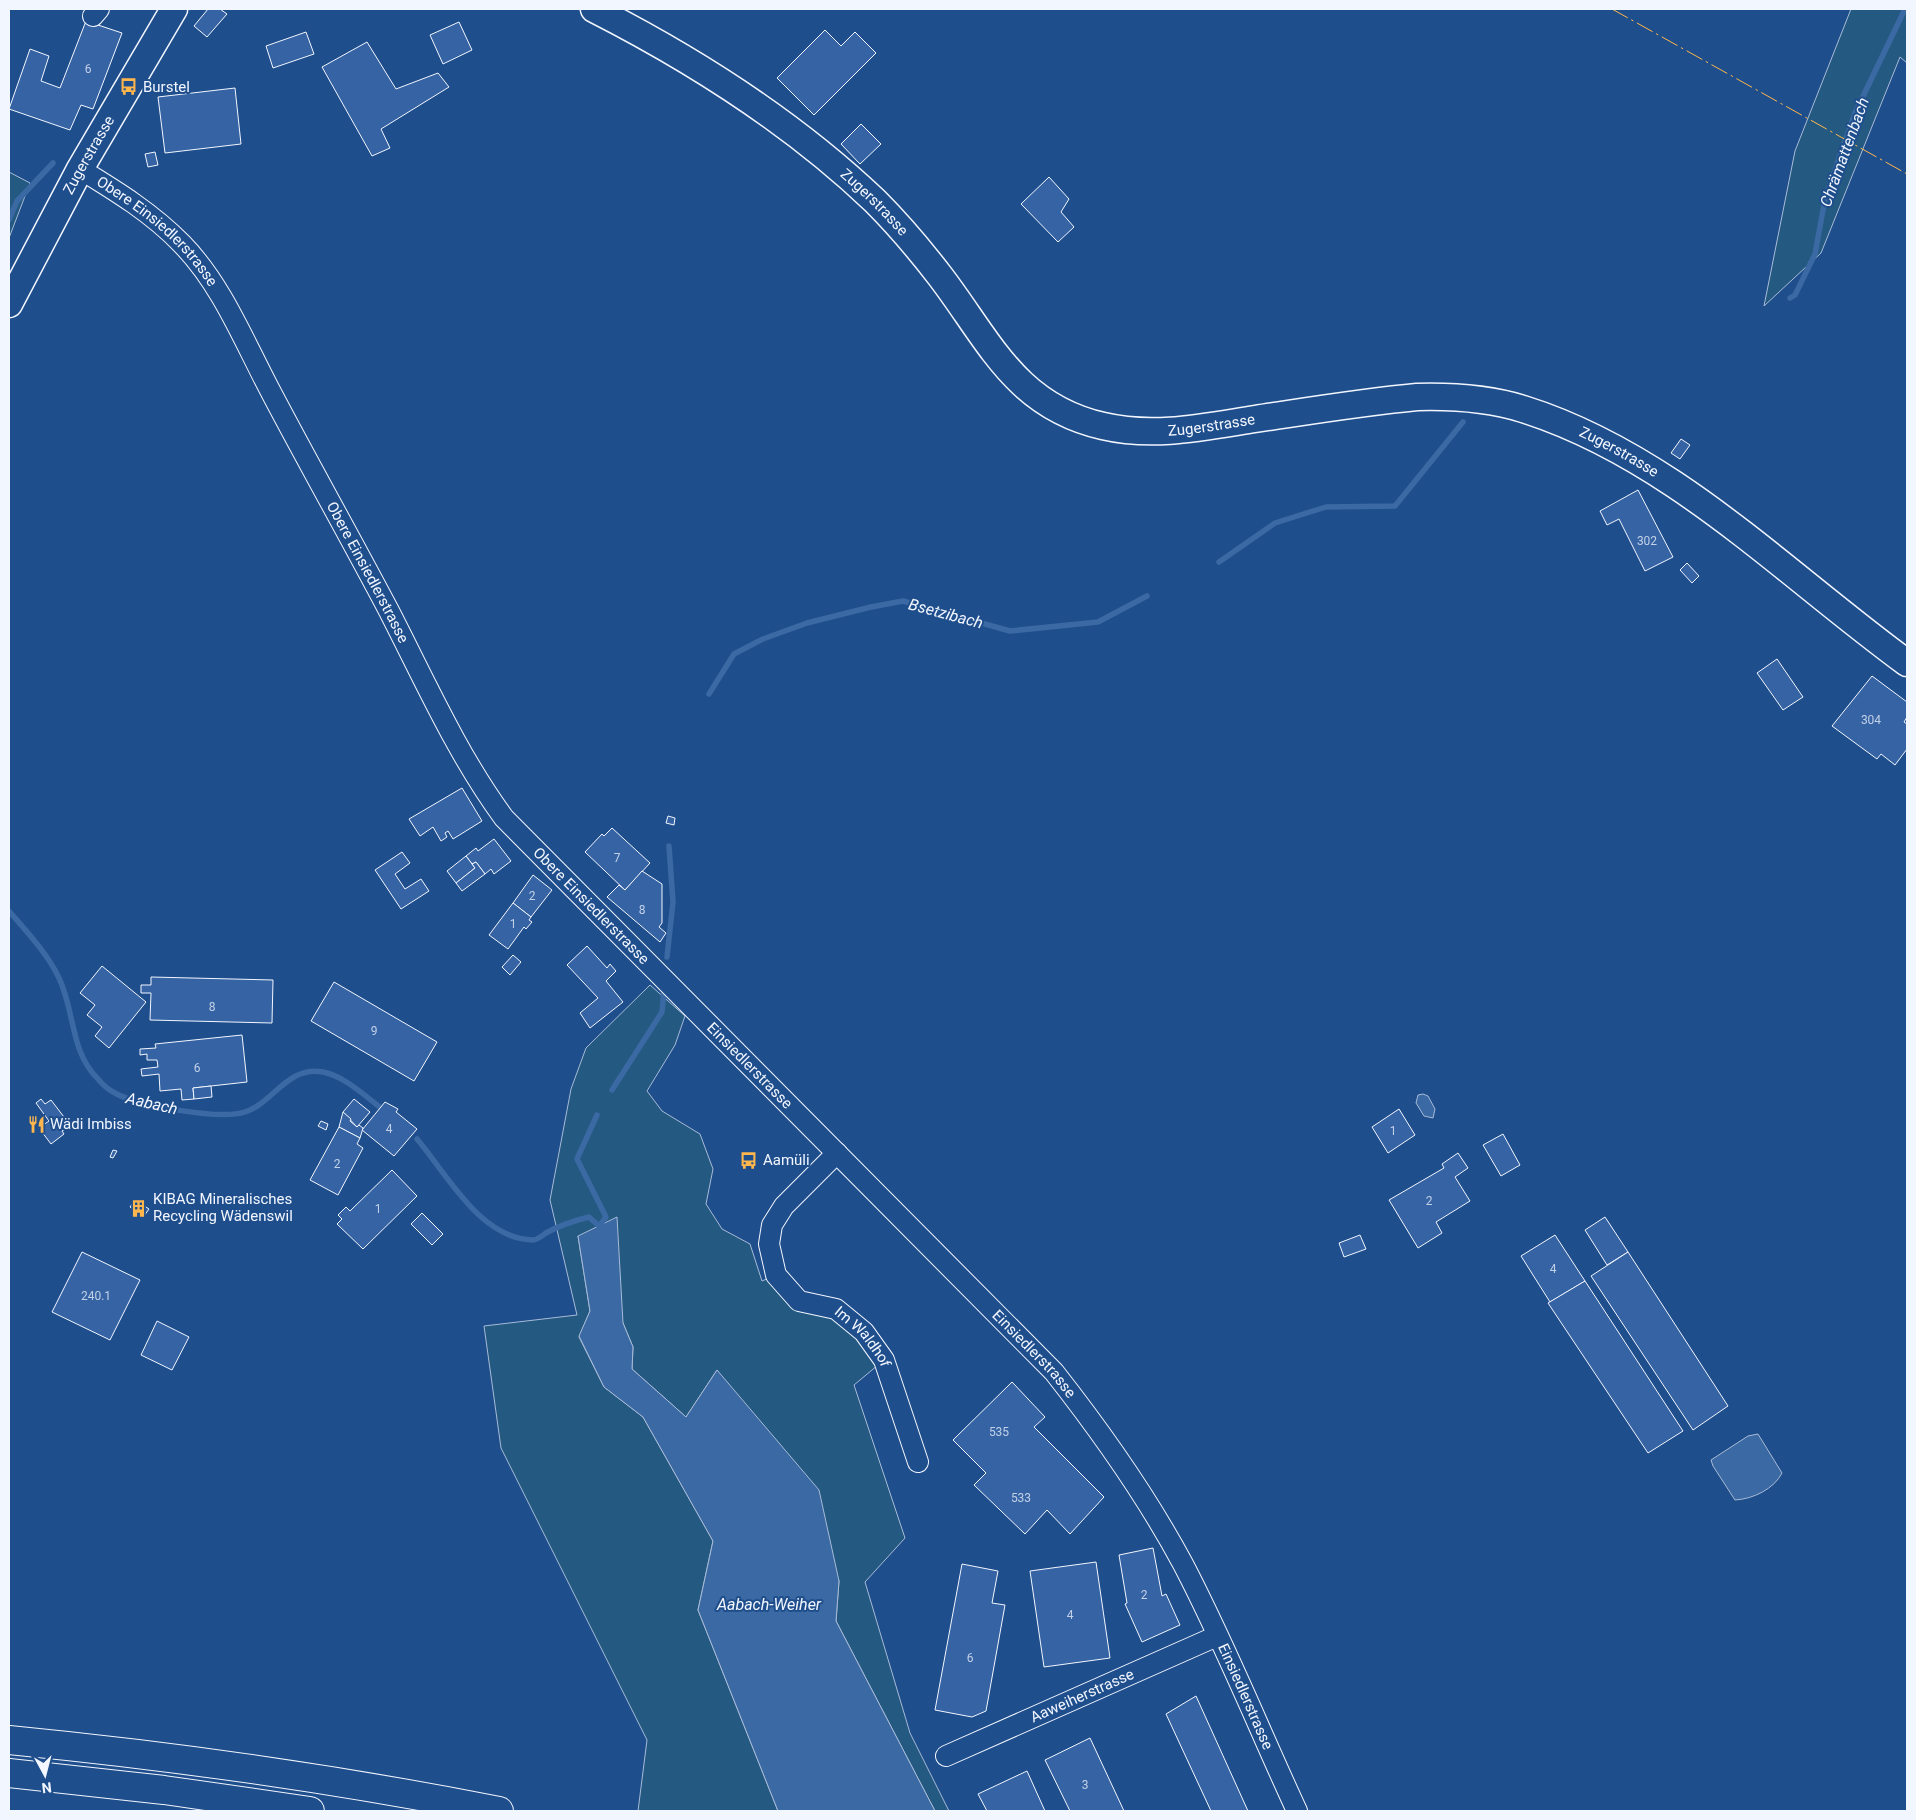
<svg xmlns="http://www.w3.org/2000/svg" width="1916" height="1820" viewBox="0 0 1916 1820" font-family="Roboto,sans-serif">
  <rect width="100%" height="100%" fill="#1f4e8c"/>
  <!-- green -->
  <g fill="#245a82" stroke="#a8bbd7">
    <path d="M 1851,9 L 1907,9 L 1907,63 L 1900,57 L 1821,253 L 1764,306 L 1795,151 Z"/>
    <path d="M 9,172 L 30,183 L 9,238 Z"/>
    <path d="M 650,985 L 685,1016 L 675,1045 L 647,1091 L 662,1111 L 700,1134 L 713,1169 L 706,1204 L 722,1229 L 750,1244 L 762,1281 L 776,1275 L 800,1303 L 836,1309 L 884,1360 L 854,1385 L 905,1538 L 865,1582 L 910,1733 L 949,1811 L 935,1811 L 836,1621 L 839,1581 L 717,1370 L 686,1417 L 632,1369 L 633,1347 L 623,1323 L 578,1236 L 590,1311 L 579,1337 L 604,1387 L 643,1417 L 713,1541 L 698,1610 L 778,1811 L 638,1811 L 647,1740 L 501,1448 L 484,1326 L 577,1315 L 550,1200 L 571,1089 L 586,1048 Z"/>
  </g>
  <!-- water -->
  <g fill="#3b69a3" stroke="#a8bbd7">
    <path d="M 1418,1095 L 1423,1094 L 1428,1096 L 1435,1109 L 1433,1118 L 1424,1116 L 1416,1103 Z"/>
    <path d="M 617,1217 L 623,1323 L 633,1347 L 632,1369 L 686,1417 L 717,1370 L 819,1490 L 839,1581 L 836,1621 L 935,1811 L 778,1811 L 698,1610 L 713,1541 L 643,1417 L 604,1387 L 579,1336 L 590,1311 L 578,1236 Z"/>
    <path d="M 1758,1434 L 1782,1473 C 1774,1489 1753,1499 1735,1500 L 1713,1466 L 1711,1460 L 1748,1436 Z"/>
  </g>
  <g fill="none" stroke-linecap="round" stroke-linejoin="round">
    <!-- stream -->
    <g stroke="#3b69a3" stroke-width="5.5">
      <path d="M 9,220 L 17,201 L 53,163"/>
      <path d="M 1790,298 L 1795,295 L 1815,254 L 1825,199 L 1855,113 L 1905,9"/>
      <path d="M 1219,562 L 1275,523 L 1326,507 L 1395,506 L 1463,422"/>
      <path d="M 709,694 L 734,654 L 763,639 L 807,623 L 871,607 L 903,601 L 1010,631 L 1098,622 L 1147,596"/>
      <path d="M 9,911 C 27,932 47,953 59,978 C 75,1011 70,1052 98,1079 C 102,1084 109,1090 115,1093 C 138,1106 220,1120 245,1112 C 273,1103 288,1065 323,1072 C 344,1076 364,1095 381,1108"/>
      <path d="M 667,957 L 673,902 L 669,846"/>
      <path d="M 612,1090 L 662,1012 L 664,990"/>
      <path d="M 597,1115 L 577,1159 L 606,1217 L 599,1226"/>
      <path d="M 417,1139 C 447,1174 480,1239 533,1240 C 537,1240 542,1236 546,1233 C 560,1225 573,1221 589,1217 L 599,1226"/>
    </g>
  </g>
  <!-- building -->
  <g fill="#3563a3" stroke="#f2f6ff">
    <path d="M 208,9 L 220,9 L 227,14 L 207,37 L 194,26 Z"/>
    <path d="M 86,21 L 122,33 L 93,109 L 81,105 L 70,130 L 9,109 L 30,49 L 49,56 L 41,81 L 60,88 Z"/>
    <path d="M 459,22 L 472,50 L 443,64 L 430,35 Z"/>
    <path d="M 825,30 L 841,46 L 855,32 L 876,53 L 814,115 L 777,78 Z"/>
    <path d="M 306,32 L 314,54 L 273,68 L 266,46 Z"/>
    <path d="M 367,42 L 396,89 L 438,73 L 449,87 L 381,129 L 390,148 L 372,156 L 322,67 Z"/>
    <path d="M 235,88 L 241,144 L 165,153 L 158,97 Z"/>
    <path d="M 861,124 L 881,144 L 860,164 L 841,144 Z"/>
    <path d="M 155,152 L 158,165 L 148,167 L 145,154 Z"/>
    <path d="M 1049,177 L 1069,199 L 1061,212 L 1074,227 L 1058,242 L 1021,204 Z"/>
    <path d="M 1681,439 L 1690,445 L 1680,459 L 1671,453 Z"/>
    <path d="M 1638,490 L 1673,557 L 1645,571 L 1619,519 L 1607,525 L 1600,511 Z"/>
    <path d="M 1687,563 L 1699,576 L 1692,583 L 1680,570 Z"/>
    <path d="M 1777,659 L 1803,697 L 1783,710 L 1757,673 Z"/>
    <path d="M 1872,676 L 1907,702 L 1907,717 L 1904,722 L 1907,724 L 1907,749 L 1895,765 L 1881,754 L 1877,759 L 1832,726 Z"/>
    <path d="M 462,788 L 482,821 L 453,839 L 448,831 L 445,833 L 447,837 L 441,841 L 433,827 L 420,836 L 409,819 Z"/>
    <path d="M 668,816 L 675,818 L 674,825 L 666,823 Z"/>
    <path d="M 612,828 L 650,863 L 625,890 L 585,852 L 602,834 L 604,836 Z"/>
    <path d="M 494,839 L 511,861 L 494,874 L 491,869 L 485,874 L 476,862 L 472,864 L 466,856 L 476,848 L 478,851 Z"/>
    <path d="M 402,852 L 410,863 L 395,874 L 405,889 L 421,879 L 429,891 L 401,909 L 375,870 Z"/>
    <path d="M 466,856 L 475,868 L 456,883 L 447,871 Z"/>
    <path d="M 476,862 L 485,874 L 462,891 L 456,883 L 475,868 L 472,864 Z"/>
    <path d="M 642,871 L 662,884 L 662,923 L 659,927 L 666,933 L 660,942 L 607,897 L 619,885 L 625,890 Z"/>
    <path d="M 533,875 L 552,890 L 531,917 L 513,903 Z"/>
    <path d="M 513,903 L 531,917 L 529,920 L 532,922 L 526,929 L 524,927 L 508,949 L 489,935 Z"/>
    <path d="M 587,946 L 607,968 L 610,964 L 616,971 L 606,981 L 623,1002 L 590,1028 L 580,1013 L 598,998 L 567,965 Z"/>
    <path d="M 513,955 L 521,962 L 510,975 L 502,967 Z"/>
    <path d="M 102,966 L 146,1002 L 109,1048 L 95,1036 L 102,1027 L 87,1015 L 95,1005 L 80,993 Z"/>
    <path d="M 151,977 L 273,980 L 272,1023 L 150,1020 L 151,993 L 141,993 L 141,985 L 151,985 Z"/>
    <path d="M 334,982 L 437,1042 L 414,1081 L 311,1021 Z"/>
    <path d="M 242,1035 L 247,1082 L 193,1088 L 194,1099 L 182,1100 L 181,1089 L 160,1091 L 159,1074 L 142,1076 L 141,1069 L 158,1067 L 157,1060 L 147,1060 L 147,1054 L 140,1055 L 140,1049 L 156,1048 L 155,1044 Z"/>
    <path d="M 211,1086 L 212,1097 L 194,1099 L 193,1088 Z"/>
    <path d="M 41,1099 L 45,1104 L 51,1100 L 64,1117 L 61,1119 L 68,1127 L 62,1131 L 64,1134 L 51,1144 L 39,1128 L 49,1121 L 36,1103 Z"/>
    <path d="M 354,1099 L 370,1112 L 357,1127 L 343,1112 Z"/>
    <path d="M 385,1102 L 398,1109 L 396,1112 L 417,1129 L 394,1156 L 362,1130 Z"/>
    <path d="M 1399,1109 L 1415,1135 L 1388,1153 L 1372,1127 Z"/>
    <path d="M 343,1112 L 351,1119 L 350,1121 L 357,1127 L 359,1125 L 363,1128 L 360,1138 L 339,1127 Z"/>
    <path d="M 321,1121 L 328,1124 L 326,1130 L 318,1126 Z"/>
    <path d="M 339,1127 L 360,1138 L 357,1144 L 363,1148 L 338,1195 L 310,1180 Z"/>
    <path d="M 1503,1134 L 1520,1165 L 1501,1176 L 1483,1145 Z"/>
    <path d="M 113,1150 L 117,1151 L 113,1158 L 110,1157 Z"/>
    <path d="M 1458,1153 L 1468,1168 L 1455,1177 L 1470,1201 L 1436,1222 L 1442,1233 L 1418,1248 L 1389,1200 L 1444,1168 L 1442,1164 Z"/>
    <path d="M 392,1170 L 417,1196 L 363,1249 L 337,1224 L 342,1219 L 338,1215 L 346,1207 L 350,1211 Z"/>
    <path d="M 135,1200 L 149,1209 L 144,1216 L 130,1207 Z"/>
    <path d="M 422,1213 L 443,1234 L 432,1245 L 411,1224 Z"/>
    <path d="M 1605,1217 L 1628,1252 L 1607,1265 L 1585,1230 Z"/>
    <path d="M 1360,1235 L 1366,1249 L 1344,1257 L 1339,1243 Z"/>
    <path d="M 1555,1235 L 1585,1281 L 1550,1302 L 1521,1256 Z"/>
    <path d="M 82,1252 L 140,1280 L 110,1340 L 52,1312 Z"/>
    <path d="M 1628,1252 L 1728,1406 L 1693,1430 L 1591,1276 Z"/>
    <path d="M 1585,1281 L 1683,1431 L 1648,1453 L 1548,1303 Z"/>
    <path d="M 157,1321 L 189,1337 L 172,1370 L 141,1355 Z"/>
    <path d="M 1012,1382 L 1045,1417 L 1034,1427 L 1104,1497 L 1070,1534 L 1047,1510 L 1025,1534 L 974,1485 L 986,1473 L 953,1440 Z"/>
    <path d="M 1153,1548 L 1162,1596 L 1166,1594 L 1180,1625 L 1142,1642 L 1125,1604 L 1127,1603 L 1119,1555 Z"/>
    <path d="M 1096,1562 L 1110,1658 L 1044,1667 L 1030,1571 Z"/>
    <path d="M 962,1564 L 998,1571 L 992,1603 L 1005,1605 L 986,1711 L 972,1717 L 935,1710 Z"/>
    <path d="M 1196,1696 L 1248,1811 L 1211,1811 L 1166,1714 Z"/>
    <path d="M 1090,1738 L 1124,1811 L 1070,1811 L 1045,1760 Z"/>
    <path d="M 1027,1771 L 1045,1811 L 987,1811 L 978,1794 Z"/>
  </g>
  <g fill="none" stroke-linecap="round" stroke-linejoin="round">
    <defs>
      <g id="minor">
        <path d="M 93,16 L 99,9"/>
        <path id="s1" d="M 80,169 C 116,191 152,213 182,244 C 223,286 245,344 273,396 C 311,468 351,539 389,611 C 425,681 457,754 504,818 L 1054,1372 C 1102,1433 1146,1495 1183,1564 C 1225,1644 1259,1729 1297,1811"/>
        <path id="s2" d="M 837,1153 L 784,1206 L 772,1225 L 769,1244 L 776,1275 L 799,1301 L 836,1309 L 864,1332 L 884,1360 L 918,1462"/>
        <path id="s3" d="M 946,1756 L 1217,1636"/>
      </g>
      <g id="major">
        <path id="s4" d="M 594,9 C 696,61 792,122 875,201 C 898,224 920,250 940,276 C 989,340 1015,406 1103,426 C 1154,438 1204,427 1255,419 C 1309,411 1363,402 1417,397 C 1453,396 1488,398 1523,409 C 1670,455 1785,574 1907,663"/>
        <path id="s5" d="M 9,304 L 80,169 L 174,9"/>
      </g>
      <g id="highway">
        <path d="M 9,1740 C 173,1756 337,1779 499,1811"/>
        <path d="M 9,1773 L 164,1790 L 310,1811"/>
      </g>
    </defs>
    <!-- minor casing -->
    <use href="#minor" stroke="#f2f6ff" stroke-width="22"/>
    <!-- major casing -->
    <use href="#major" stroke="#f2f6ff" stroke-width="29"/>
    <!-- highway casing -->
    <use href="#highway" stroke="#f2f6ff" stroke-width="30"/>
    <!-- minor -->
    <use href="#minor" stroke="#1f4e8c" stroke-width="20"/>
    <!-- major -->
    <use href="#major" stroke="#1f4e8c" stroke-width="26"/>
    <!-- highway -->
    <use href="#highway" stroke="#1f4e8c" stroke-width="28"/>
    <!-- power -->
    <path stroke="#ffb74d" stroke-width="1" stroke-dasharray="18 4 2.5 4" stroke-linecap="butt" d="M 1612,9 L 1907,174"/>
  </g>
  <!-- icons -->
  <defs>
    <symbol id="bus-bare" viewBox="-9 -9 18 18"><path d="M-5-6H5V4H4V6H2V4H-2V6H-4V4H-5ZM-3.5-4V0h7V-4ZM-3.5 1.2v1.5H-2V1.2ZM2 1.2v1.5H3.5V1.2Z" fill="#ffb74d" stroke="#1f4e8c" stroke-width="2.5" paint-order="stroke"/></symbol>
    <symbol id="restaurant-bare" viewBox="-9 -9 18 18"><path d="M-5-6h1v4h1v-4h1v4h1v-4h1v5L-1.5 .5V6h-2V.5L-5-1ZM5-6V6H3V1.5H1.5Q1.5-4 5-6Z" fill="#ffb74d" stroke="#1f4e8c" stroke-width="2.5" paint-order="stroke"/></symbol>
    <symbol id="building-bare" viewBox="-9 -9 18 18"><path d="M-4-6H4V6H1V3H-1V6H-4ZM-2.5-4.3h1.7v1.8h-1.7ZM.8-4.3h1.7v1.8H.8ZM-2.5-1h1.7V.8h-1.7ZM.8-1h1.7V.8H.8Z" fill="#ffb74d" stroke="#1f4e8c" stroke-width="2.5" paint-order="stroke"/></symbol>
  </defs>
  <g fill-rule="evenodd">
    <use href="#bus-bare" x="116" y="74" width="25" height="25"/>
    <use href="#restaurant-bare" x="24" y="1112" width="25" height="25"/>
    <use href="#bus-bare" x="736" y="1148" width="25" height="25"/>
    <use href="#building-bare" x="126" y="1196" width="25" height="25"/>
  </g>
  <g text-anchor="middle" stroke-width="4" stroke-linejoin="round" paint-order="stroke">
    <!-- number labels -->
    <g font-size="12" fill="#c3d1e8">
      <text x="88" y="73">6</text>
      <text x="1647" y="545">302</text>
      <text x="1871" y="724">304</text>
      <text x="617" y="862">7</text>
      <text x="532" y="900">2</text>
      <text x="642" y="914">8</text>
      <text x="513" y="928">1</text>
      <text x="212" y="1011">8</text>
      <text x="374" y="1035">9</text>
      <text x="197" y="1072">6</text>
      <text x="389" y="1133">4</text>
      <text x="1393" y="1135">1</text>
      <text x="337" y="1168">2</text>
      <text x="1429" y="1205">2</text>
      <text x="378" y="1213">1</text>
      <text x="1553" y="1273">4</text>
      <text x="96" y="1300">240.1</text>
      <text x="999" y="1436">535</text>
      <text x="1021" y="1502">533</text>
      <text x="1144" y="1599">2</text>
      <text x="1070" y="1619">4</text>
      <text x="970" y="1662">6</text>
      <text x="1085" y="1789">3</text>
    </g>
    <!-- poi labels -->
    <g font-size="15" fill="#f2f6ff" stroke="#1f4e8c" text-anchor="start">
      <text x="143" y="92">Burstel</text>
      <text x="50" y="1129">Wädi Imbiss</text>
      <text x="763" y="1165">Aamüli</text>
      <text x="153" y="1204">KIBAG Mineralisches<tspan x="153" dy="17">Recycling Wädenswil</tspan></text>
    </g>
    <!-- street labels -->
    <g font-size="15" fill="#f2f6ff" stroke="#1f4e8c">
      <text dy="5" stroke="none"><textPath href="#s5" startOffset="169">Zugerstrasse</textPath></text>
      <text dy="5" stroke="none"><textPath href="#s4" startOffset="342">Zugerstrasse</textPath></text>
      <text dy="5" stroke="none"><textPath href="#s1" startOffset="100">Obere Einsiedlerstrasse</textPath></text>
      <text dy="5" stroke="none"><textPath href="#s4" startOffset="778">Zugerstrasse</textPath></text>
      <text dy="5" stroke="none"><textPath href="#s4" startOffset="1198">Zugerstrasse</textPath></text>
      <text dy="5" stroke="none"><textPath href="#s1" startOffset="505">Obere Einsiedlerstrasse</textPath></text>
      <text dy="5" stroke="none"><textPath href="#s1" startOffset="910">Obere Einsiedlerstrasse</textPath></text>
      <text dy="5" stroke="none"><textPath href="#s1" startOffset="1135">Einsiedlerstrasse</textPath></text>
      <text dy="5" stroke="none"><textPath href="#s2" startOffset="260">Im Waldhof</textPath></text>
      <text dy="5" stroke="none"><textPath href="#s1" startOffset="1540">Einsiedlerstrasse</textPath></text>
      <text dy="5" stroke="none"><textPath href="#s3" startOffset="149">Aaweiherstrasse</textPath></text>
      <text dy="5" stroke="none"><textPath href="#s1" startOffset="1945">Einsiedlerstrasse</textPath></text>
    </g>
    <!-- water labels -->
    <g font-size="16" font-style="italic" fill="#f2f6ff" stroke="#1f4e8c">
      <text transform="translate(1844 152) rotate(-70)" y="6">Chrämattenbach</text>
      <text transform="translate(946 613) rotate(15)" y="6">Bsetzibach</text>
      <text transform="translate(152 1103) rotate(13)" y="6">Aabach</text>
      <text x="769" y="1610">Aabach-Weiher</text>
    </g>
  </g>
  <!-- border -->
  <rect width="1916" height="1820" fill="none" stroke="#f2f6ff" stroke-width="20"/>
  <!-- north arrow -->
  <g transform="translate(45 1775) rotate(173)" stroke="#1f4e8c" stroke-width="4" paint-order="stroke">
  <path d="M0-4L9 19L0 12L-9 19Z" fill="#f2f6ff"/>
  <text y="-8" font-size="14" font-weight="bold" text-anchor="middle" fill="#f2f6ff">N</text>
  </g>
</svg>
